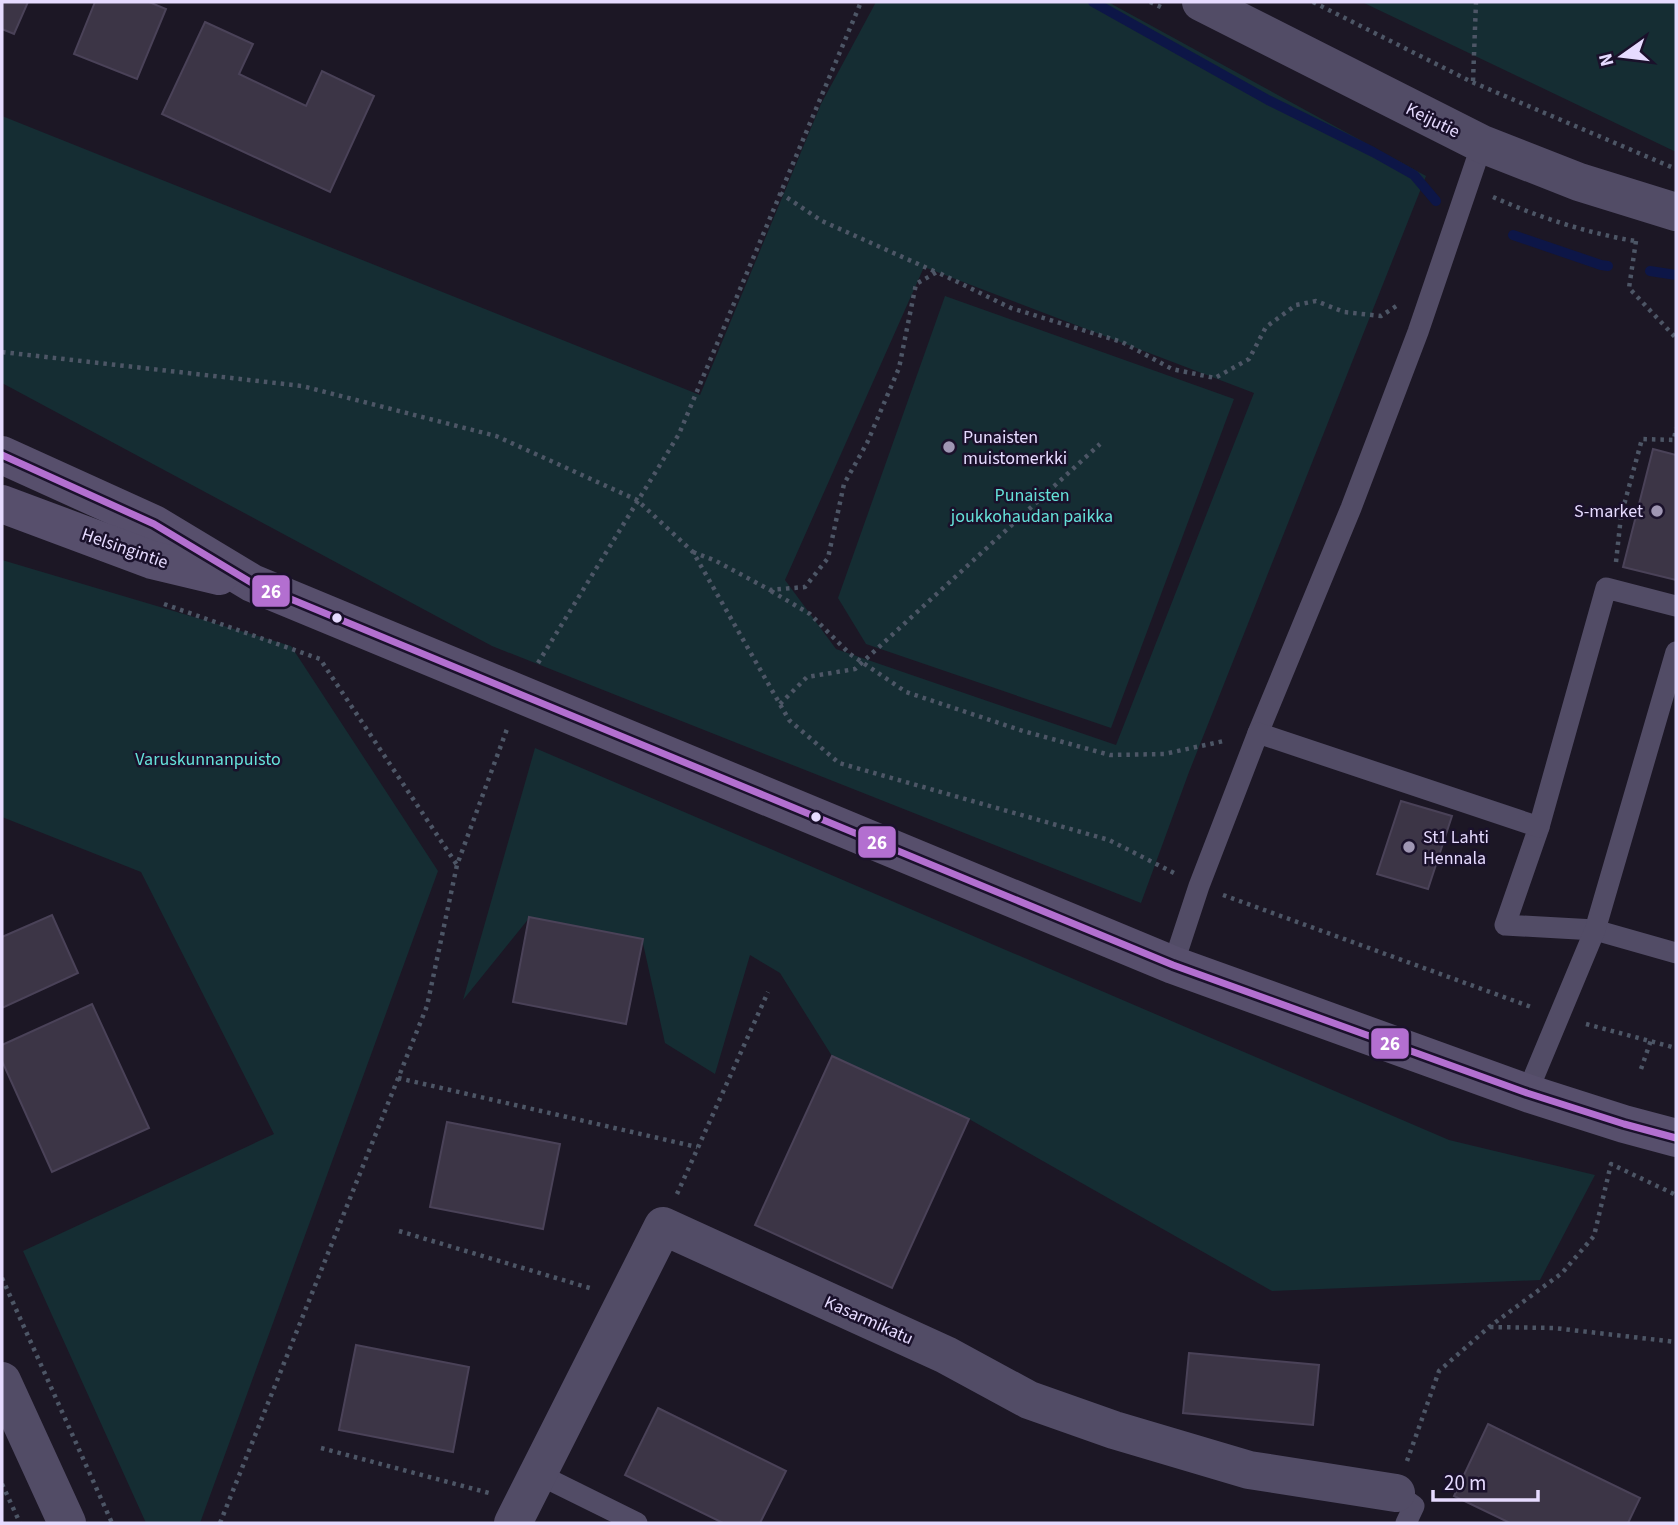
<svg xmlns="http://www.w3.org/2000/svg" width="1678" height="1525" viewBox="0 0 1678 1525" font-family="'Source Sans 3',sans-serif">
  <rect width="100%" height="100%" fill="#1c1725"/>
  <!-- green -->
  <g fill="#152d33" fill-rule="evenodd">
    <path d="M 876,2 L 1108,2 L 1426,176 L 1189,772 L 1141,903 L 492,646 L 2,383 L 2,116 L 700,395 L 821,104 ZM 924,267 L 1254,393 L 1116,745 L 836,649 L 785,580 Z"/>
    <path d="M 1362,2 L 1676,2 L 1676,151 L 1674,151 Z"/>
    <path d="M 945,296 L 1234,399 L 1111,728 L 866,644 L 838,598 Z"/>
    <path d="M 2,560 L 291,646 L 438,871 L 200,1523 L 146,1523 L 23,1251 L 274,1134 L 141,872 L 2,817 Z"/>
    <path d="M 535,748 L 1449,1140 L 1595,1175 L 1540,1280 L 1272,1291 L 969,1119 L 832,1056 L 780,973 L 750,955 L 715,1074 L 665,1043 L 642,939 L 530,917 L 463,1000 Z"/>
  </g>
  <g fill="none" stroke-linecap="round" stroke-linejoin="round">
    <!-- stream -->
    <g stroke="#0d1647" stroke-width="10">
      <path d="M 1093,2 L 1268,100 L 1373,152 L 1414,175 L 1436,201"/>
      <path d="M 1513,235 L 1601,265 L 1608,266"/>
      <path d="M 1650,271 L 1676,275"/>
    </g>
  </g>
  <!-- building -->
  <g fill="#3c3546" stroke="#4a4258" stroke-width="2">
    <path d="M 2,2 L 28,2 L 14,34 L 2,29 Z"/>
    <path d="M 95,2 L 149,2 L 166,9 L 137,79 L 74,54 Z"/>
    <path d="M 205,22 L 253,44 L 239,74 L 306,106 L 322,71 L 374,96 L 330,192 L 162,114 Z"/>
    <path d="M 1653,449 L 1676,455 L 1676,580 L 1623,567 Z"/>
    <path d="M 1401,801 L 1452,816 L 1428,889 L 1377,874 Z"/>
    <path d="M 52,915 L 78,973 L 2,1008 L 2,937 Z"/>
    <path d="M 529,917 L 643,939 L 626,1024 L 513,1002 Z"/>
    <path d="M 92,1004 L 149,1128 L 52,1172 L 2,1061 L 2,1045 Z"/>
    <path d="M 832,1056 L 969,1119 L 892,1288 L 755,1225 Z"/>
    <path d="M 447,1122 L 560,1144 L 543,1229 L 430,1207 Z"/>
    <path d="M 356,1345 L 469,1367 L 453,1452 L 339,1430 Z"/>
    <path d="M 1189,1353 L 1319,1365 L 1313,1425 L 1183,1413 Z"/>
    <path d="M 658,1408 L 786,1471 L 760,1523 L 723,1523 L 625,1475 Z"/>
    <path d="M 1488,1424 L 1640,1498 L 1628,1523 L 1510,1523 L 1454,1496 Z"/>
  </g>
  <g fill="none" stroke-linecap="round" stroke-linejoin="round">
    <!-- path -->
    <g stroke="#4d5666" stroke-width="4.5" stroke-dasharray="3.5 5" stroke-linecap="butt">
      <path d="M 1150,2 L 1165,9"/>
      <path d="M 1313,2 L 1472,82 L 1676,169"/>
      <path d="M 1473,81 L 1476,2"/>
      <path d="M 780,193 L 822,221 L 936,272"/>
      <path d="M 1493,197 C 1538,217 1587,233 1635,241"/>
      <path d="M 1636,241 L 1629,288 L 1676,338"/>
      <path d="M 2,352 L 302,386 L 496,436 L 637,500 L 693,552 L 789,720 L 839,763 L 1109,840 L 1174,873"/>
      <path d="M 693,552 L 716,561 L 770,590 L 805,587 L 828,558 L 844,484 L 867,443 L 899,368 L 916,284 L 937,272 L 1011,308 L 1122,342 L 1172,369 L 1215,378 L 1249,359 L 1266,327 L 1296,305 L 1316,301 L 1344,312 L 1381,316 L 1398,305"/>
      <path d="M 1616,562 L 1621,516 L 1642,439 L 1674,440 L 1676,428"/>
      <path d="M 771,591 L 810,614 L 850,654 L 906,692 L 1023,731 L 1110,755 L 1164,754 L 1224,741"/>
      <path d="M 164,604 L 320,659 L 457,865"/>
      <path d="M 538,663 L 679,434 L 861,2"/>
      <path d="M 780,704 L 807,677 L 855,669 L 1100,444"/>
      <path d="M 1223,895 L 1534,1008"/>
      <path d="M 1586,1024 L 1676,1048"/>
      <path d="M 1641,1069 L 1651,1040"/>
      <path d="M 398,1078 L 697,1147"/>
      <path d="M 677,1194 L 768,992"/>
      <path d="M 399,1231 L 593,1289"/>
      <path d="M 2,1278 L 112,1523"/>
      <path d="M 1490,1327 L 1554,1328 L 1676,1342"/>
      <path d="M 321,1448 L 489,1493"/>
      <path d="M 1407,1461 L 1439,1371 L 1489,1327 L 1562,1273 L 1594,1236 L 1611,1164 L 1676,1195"/>
      <path d="M 2,1484 L 20,1523"/>
      <path d="M 220,1523 L 427,1006 L 457,865 L 507,729"/>
    </g>
    <!-- service -->
    <g stroke="#524c66" stroke-width="21">
      <path d="M 1258,733 L 1351,508 L 1418,332 L 1482,144"/>
      <path d="M 1539,827 L 1505,925 L 1595,930 L 1676,953"/>
      <path d="M 1173,965 L 1199,886 L 1258,733 L 1539,827 L 1606,588 L 1676,606"/>
      <path d="M 1527,1093 L 1595,930 L 1676,652"/>
      <path d="M 538,1474 L 637,1523"/>
      <path d="M 1396,1493 L 1414,1506 L 1406,1523"/>
    </g>
    <!-- minor -->
    <g stroke="#524c66" stroke-width="38">
      <path d="M 1201,2 L 1482,144 L 1579,182 L 1676,212"/>
      <path d="M 513,1523 L 663,1226 L 946,1355 L 1029,1400 L 1114,1430 L 1249,1470 L 1396,1493"/>
    </g>
    <!-- tertiary -->
    <path stroke="#524c66" stroke-width="38" d="M 2,1381 L 67,1523"/>
    <!-- secondary -->
    <g stroke="#574f6c" stroke-width="38">
      <path d="M 2,455 L 154,524 L 252,583 L 1173,965 L 1527,1093 L 1624,1124 L 1676,1138"/>
      <path d="M 2,504 L 152,560 L 219,576"/>
    </g>
    <defs>
      <path id="bus-1" d="M 2,455 L 154,524 L 252,583 L 1173,965 L 1527,1093 L 1624,1124 L 1676,1138"/>
    </defs>
    <!-- bus-1 casing -->
    <use href="#bus-1" stroke="#1a112b" stroke-width="12"/>
    <!-- bus-1 -->
    <use href="#bus-1" stroke="#b36fd0" stroke-width="7"/>
  </g>
  <!-- markers -->
  <g fill="#9f96b3" stroke="#1a112b" stroke-width="2.5">
    <circle cx="949" cy="447" r="7"/>
    <circle cx="1657" cy="511" r="7"/>
    <circle cx="1409" cy="847" r="7"/>
  </g>
  <g fill="#e6dbff" stroke="#1a112b" stroke-width="2.5">
    <circle cx="337" cy="618" r="6"/>
    <circle cx="816" cy="817" r="6"/>
  </g>
  <g text-anchor="middle" stroke-width="5" stroke-linejoin="round" paint-order="stroke">
    <!-- street labels -->
    <g font-size="18" fill="#e6dbff" stroke="#1a112b">
      <text transform="translate(1433 120) rotate(26)" y="6">Keijutie</text>
      <text transform="translate(125 548) rotate(19)" y="6">Helsingintie</text>
      <text transform="translate(869 1320) rotate(24)" y="6">Kasarmikatu</text>
    </g>
    <!-- poi labels -->
    <g font-size="18" fill="#e6dbff" stroke="#1a112b" text-anchor="start">
      <text x="963" y="443">Punaisten<tspan x="963" dy="21">muistomerkki</tspan></text>
      <text x="1643" y="517" text-anchor="end">S-market</text>
      <text x="1423" y="843">St1 Lahti<tspan x="1423" dy="21">Hennala</tspan></text>
    </g>
    <!-- park labels -->
    <g font-size="18" fill="#65e1d9" stroke="#1a112b">
      <text x="1032" y="501">Punaisten<tspan x="1032" dy="21">joukkohaudan paikka</tspan></text>
      <text x="208" y="765">Varuskunnanpuisto</text>
    </g>
  </g>
  <g stroke="#1a112b" stroke-width="2.5">
    <rect x="251" y="574" width="40" height="34" rx="7" fill="#b36fd0"/>
    <rect x="857" y="825" width="40" height="34" rx="7" fill="#b36fd0"/>
    <rect x="1370" y="1027" width="40" height="33" rx="7" fill="#b36fd0"/>
  </g>
  <g font-size="19" text-anchor="middle" font-weight="bold" fill="#fff">
    <text x="271" y="598">26</text>
    <text x="877" y="849">26</text>
    <text x="1390" y="1050">26</text>
  </g>
  <!-- border -->
  <rect width="1678" height="1525" fill="none" stroke="#e6dbff" stroke-width="7"/>
  <!-- north arrow -->
  <g transform="translate(1622 56) rotate(256)" stroke="#1a112b" stroke-width="5" paint-order="stroke">
  <path d="M0-5L12 26L0 18L-12 26Z" fill="#e6dbff"/>
  <text y="-10" font-size="19" font-weight="bold" text-anchor="middle" fill="#e6dbff">N</text>
  </g>
  <!-- scale -->
  <path d="M1433 1490v10h105v-10" fill="none" stroke="#e6dbff" stroke-width="3.5"/>
  <text x="1444" y="1490" font-size="21" fill="#e6dbff" stroke="#1a112b" stroke-width="5" paint-order="stroke">20 m</text>
</svg>
